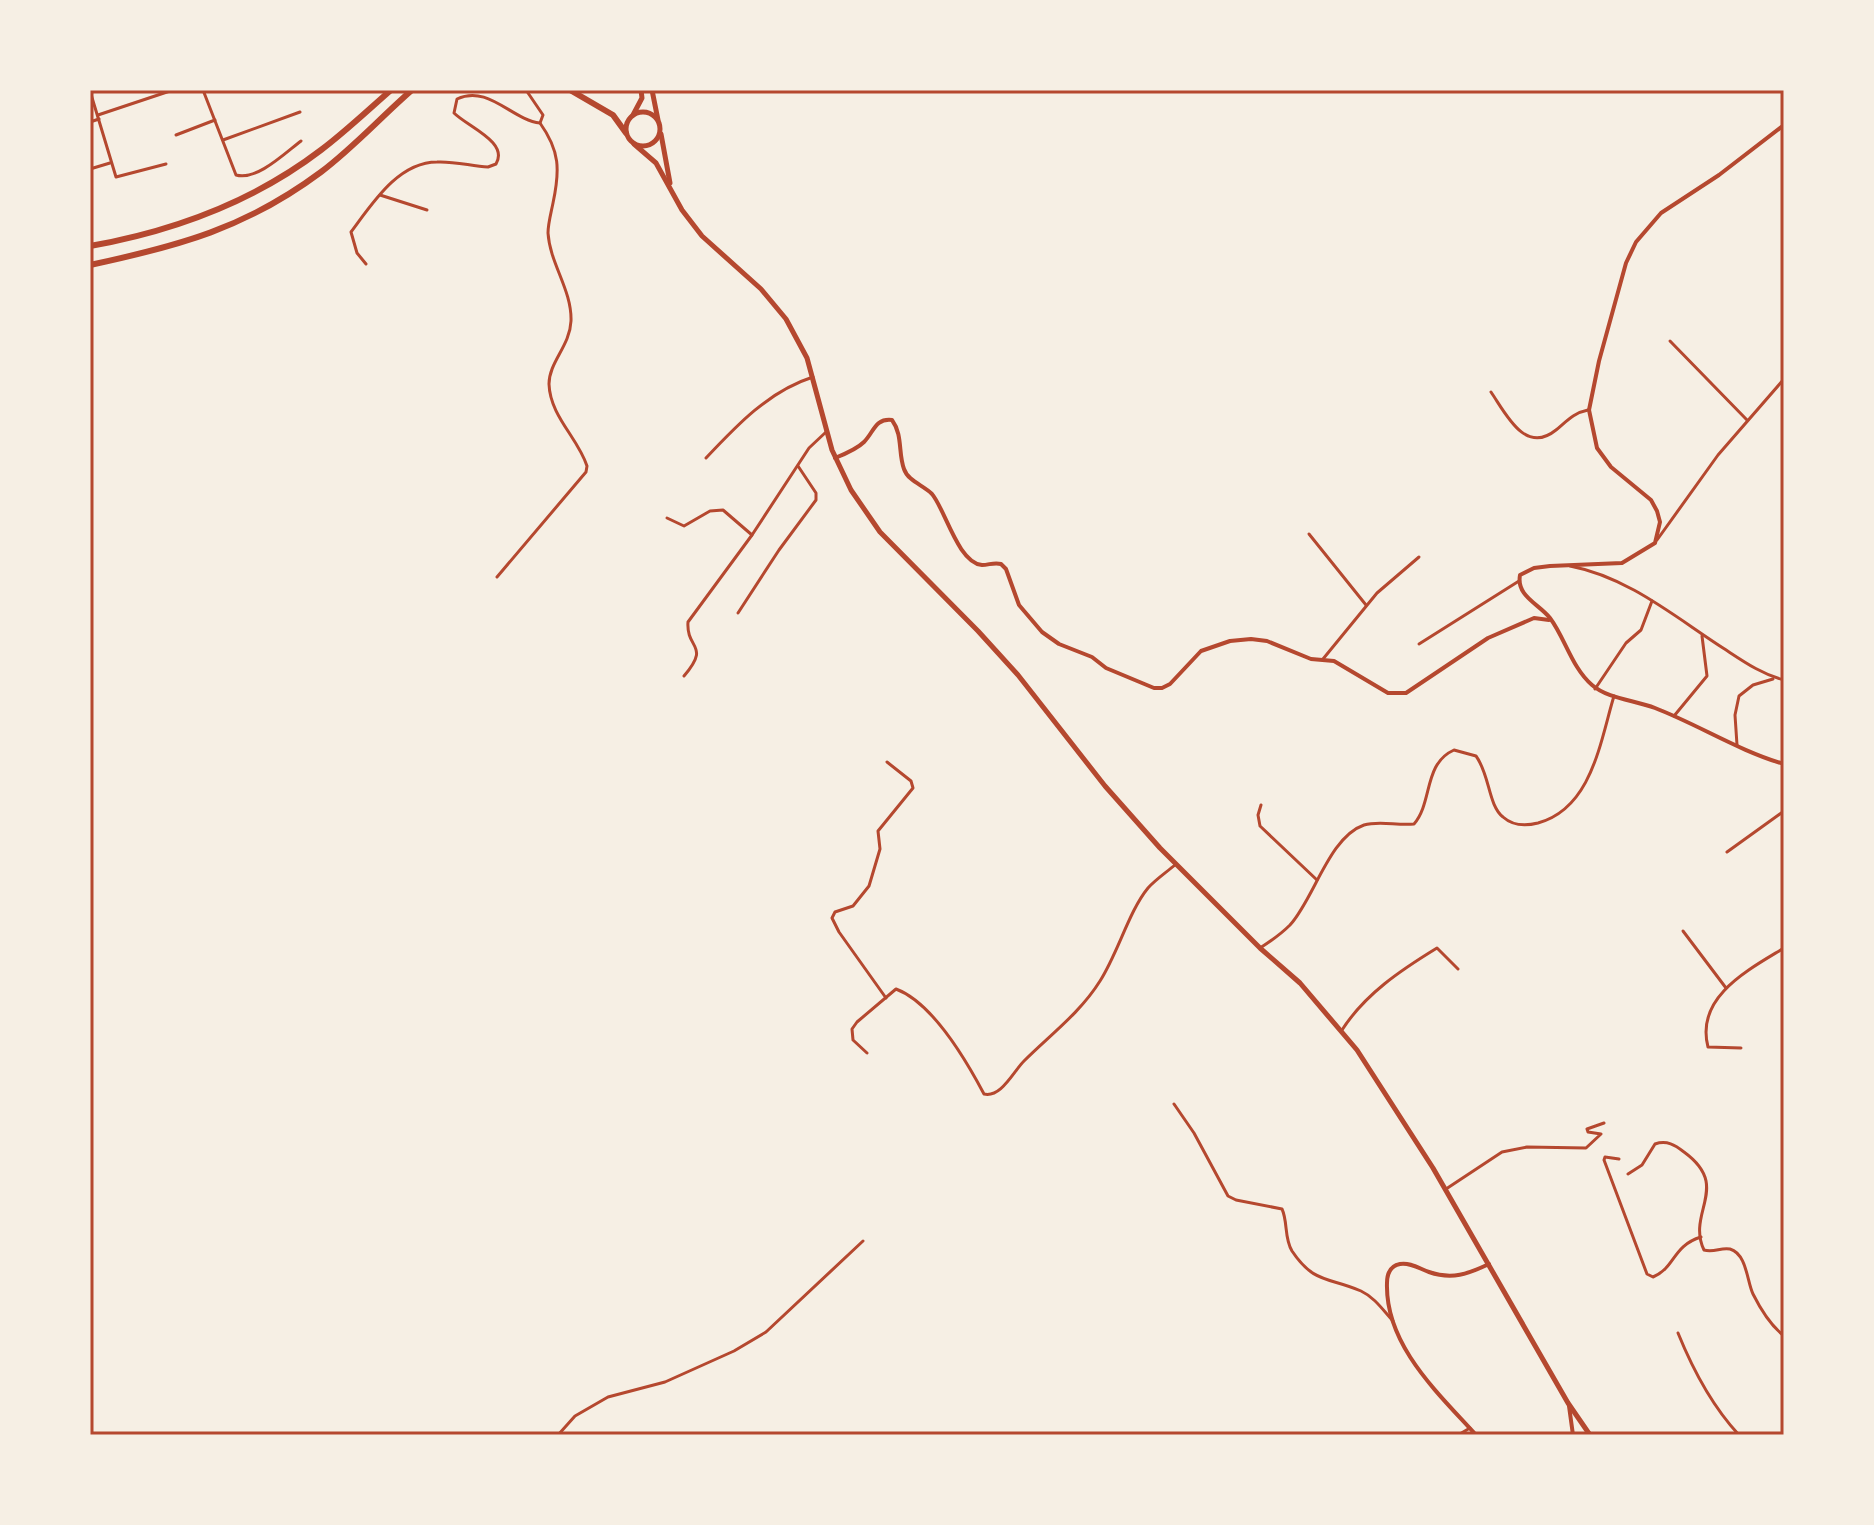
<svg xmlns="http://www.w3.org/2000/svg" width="1874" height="1525" viewBox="0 0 1874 1525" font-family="'Sofia Sans Condensed',sans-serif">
  <rect width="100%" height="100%" fill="#f6efe4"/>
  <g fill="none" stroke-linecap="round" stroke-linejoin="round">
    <!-- minor -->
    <g stroke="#b5482f" stroke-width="3">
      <path d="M 203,90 L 236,175 C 257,181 285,153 301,141"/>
      <path d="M 90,91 L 116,177 L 166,164"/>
      <path d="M 98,115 L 173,90"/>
      <path d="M 90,122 L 99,119"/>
      <path d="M 176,135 L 215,120"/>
      <path d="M 223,140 L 300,112"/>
      <path d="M 90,169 L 110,163"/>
      <path d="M 380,195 L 427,210"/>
      <path d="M 366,264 L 357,253 L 351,232 C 372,204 398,162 437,162 C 454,161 471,166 488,167 L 496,164 C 509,142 468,127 454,113 L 457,99 C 488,84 512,120 540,123 L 543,115 L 526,90"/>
      <path d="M 1670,341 L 1747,420"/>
      <path d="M 1491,392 C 1506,414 1525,455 1556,430 C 1567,421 1573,413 1588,410"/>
      <path d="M 706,458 C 737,425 769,391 813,377"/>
      <path d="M 667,518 L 684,526 L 710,511 L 723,510 L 752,535"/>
      <path d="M 1309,534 L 1366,605"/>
      <path d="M 1657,540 L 1718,455 L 1784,379"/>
      <path d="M 1570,566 C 1628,577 1675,617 1723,648 C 1743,661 1761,674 1784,680"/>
      <path d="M 497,577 L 586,472 L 587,466 C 578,438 550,416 549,384 C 549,362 570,346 571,321 C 572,290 550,264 548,233 C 548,224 551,213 553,203 C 560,170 560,151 540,123"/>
      <path d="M 738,613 L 779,550 L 816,500 L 816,493 L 798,466"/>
      <path d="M 1419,644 L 1519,581"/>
      <path d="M 1323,659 L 1377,593 L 1419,557"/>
      <path d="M 684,676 C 711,644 686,650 688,622 L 752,535 L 809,448 L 826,432"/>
      <path d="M 1595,689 L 1626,643 L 1641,630 L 1652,601"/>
      <path d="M 1674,716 L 1707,676 L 1702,636"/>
      <path d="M 1737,745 L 1735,715 L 1739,696 L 1753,685 L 1773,679"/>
      <path d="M 1261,805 L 1258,815 L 1260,826 L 1317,880"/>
      <path d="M 1727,852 L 1784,811"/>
      <path d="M 1683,931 L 1726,988"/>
      <path d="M 1260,948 C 1271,941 1281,934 1290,925 C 1314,899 1329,837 1364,825 C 1380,820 1397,826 1414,824 C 1433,802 1423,764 1454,750 L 1476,756 C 1490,775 1488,805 1503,817 C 1513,826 1526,826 1538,823 C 1592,808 1600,742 1614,696"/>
      <path d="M 886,998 L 839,932 L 832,918 L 835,912 L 853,906 L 869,886 L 880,849 L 878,831 L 913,788 L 911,781 L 887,762"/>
      <path d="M 1342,1030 C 1365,994 1401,970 1437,948 L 1458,969"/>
      <path d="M 1741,1048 L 1708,1047 C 1695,997 1748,970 1784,948"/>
      <path d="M 867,1053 L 853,1040 L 852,1029 L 857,1022 L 896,989 C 933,1003 966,1060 984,1094 C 1001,1098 1013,1072 1024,1061 C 1050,1035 1080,1013 1100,981 C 1118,953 1129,911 1148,888 C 1156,879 1167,872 1176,864"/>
      <path d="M 1174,1104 L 1194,1133 L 1228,1196 L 1236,1200 L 1282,1209 C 1288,1222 1284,1238 1292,1251 C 1314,1284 1329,1277 1361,1291 C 1374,1297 1383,1310 1393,1321"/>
      <path d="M 1619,1159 L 1605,1157 L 1604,1160 L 1647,1274 L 1653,1277 C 1676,1267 1672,1246 1701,1237"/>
      <path d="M 1628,1174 L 1642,1165 L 1655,1144 C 1667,1140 1675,1145 1684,1152 C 1732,1187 1686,1212 1704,1250 C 1714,1253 1721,1247 1730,1249 C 1747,1254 1747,1282 1753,1294 C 1761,1310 1770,1325 1784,1336"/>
      <path d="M 1446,1189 L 1502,1152 L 1527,1147 L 1586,1148 L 1601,1134 L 1588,1132 L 1587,1129 L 1604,1123"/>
      <path d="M 1678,1333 C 1693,1370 1712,1406 1739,1435"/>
      <path d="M 558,1435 L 575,1416 L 608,1397 L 665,1382 L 734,1351 L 766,1332 L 863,1241"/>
      <path d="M 1458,1435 L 1470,1428"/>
    </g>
    <!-- tertiary -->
    <g stroke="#b5482f" stroke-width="4">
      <path d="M 1784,125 L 1719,175 L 1661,213 L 1636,242 L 1626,263 L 1599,361 L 1589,410 L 1597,448 L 1611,467 L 1651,500 L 1657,511 L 1660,522 L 1655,543 L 1622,563 L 1550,566 L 1534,568 L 1520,575 C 1516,596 1539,604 1550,618 C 1565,638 1572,668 1592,685 C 1608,699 1635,700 1655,708 C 1699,725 1739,751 1784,764"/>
      <path d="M 835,458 C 845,454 857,449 864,442 C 874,432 875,418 892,420 C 903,435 898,453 904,469 C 908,481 923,485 932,494 C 945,509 958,563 982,565 C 989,565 994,562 1001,564 L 1006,569 L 1019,605 L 1042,632 L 1059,644 L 1092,657 L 1106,668 L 1154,688 L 1162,688 L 1170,684 L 1201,651 L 1230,641 L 1251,639 L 1267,641 L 1311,659 L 1334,661 L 1388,693 L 1406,693 L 1488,638 L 1534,618 L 1549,620"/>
      <path d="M 1569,1406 L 1573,1435"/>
      <path d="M 1476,1435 C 1438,1393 1385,1345 1387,1283 C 1387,1274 1390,1266 1400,1264 C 1410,1262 1420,1269 1429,1272 C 1452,1280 1468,1274 1489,1264"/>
    </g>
    <!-- secondary -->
    <g stroke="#b5482f" stroke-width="5">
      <path d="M 652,90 L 658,120"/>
      <circle cx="643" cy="129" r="17"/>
      <path d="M 633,115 L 642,98 L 641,90"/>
      <path d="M 661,134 L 670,183"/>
      <path d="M 634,144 L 656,163 L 682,210 L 702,236 L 761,289 L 786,319 L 807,358 L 832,450 L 851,490 L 880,532 L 978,631 L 1018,675 L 1105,786 L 1160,848 L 1260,948 L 1300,983 L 1357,1050 L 1433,1168 L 1568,1403 L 1590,1435"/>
    </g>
    <!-- trunk -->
    <g stroke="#b5482f" stroke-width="6">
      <path d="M 570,90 L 613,115 L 626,133"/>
      <path d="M 90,246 C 174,231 253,202 321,150 C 345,132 368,110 391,90"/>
      <path d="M 90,265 C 179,246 246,228 321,172 C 353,148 381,117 412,90"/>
    </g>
  </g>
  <!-- border -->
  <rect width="1874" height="1525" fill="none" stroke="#f6efe4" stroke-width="184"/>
  <rect x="92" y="92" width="1690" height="1341" fill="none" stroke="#b5482f" stroke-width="3"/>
</svg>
